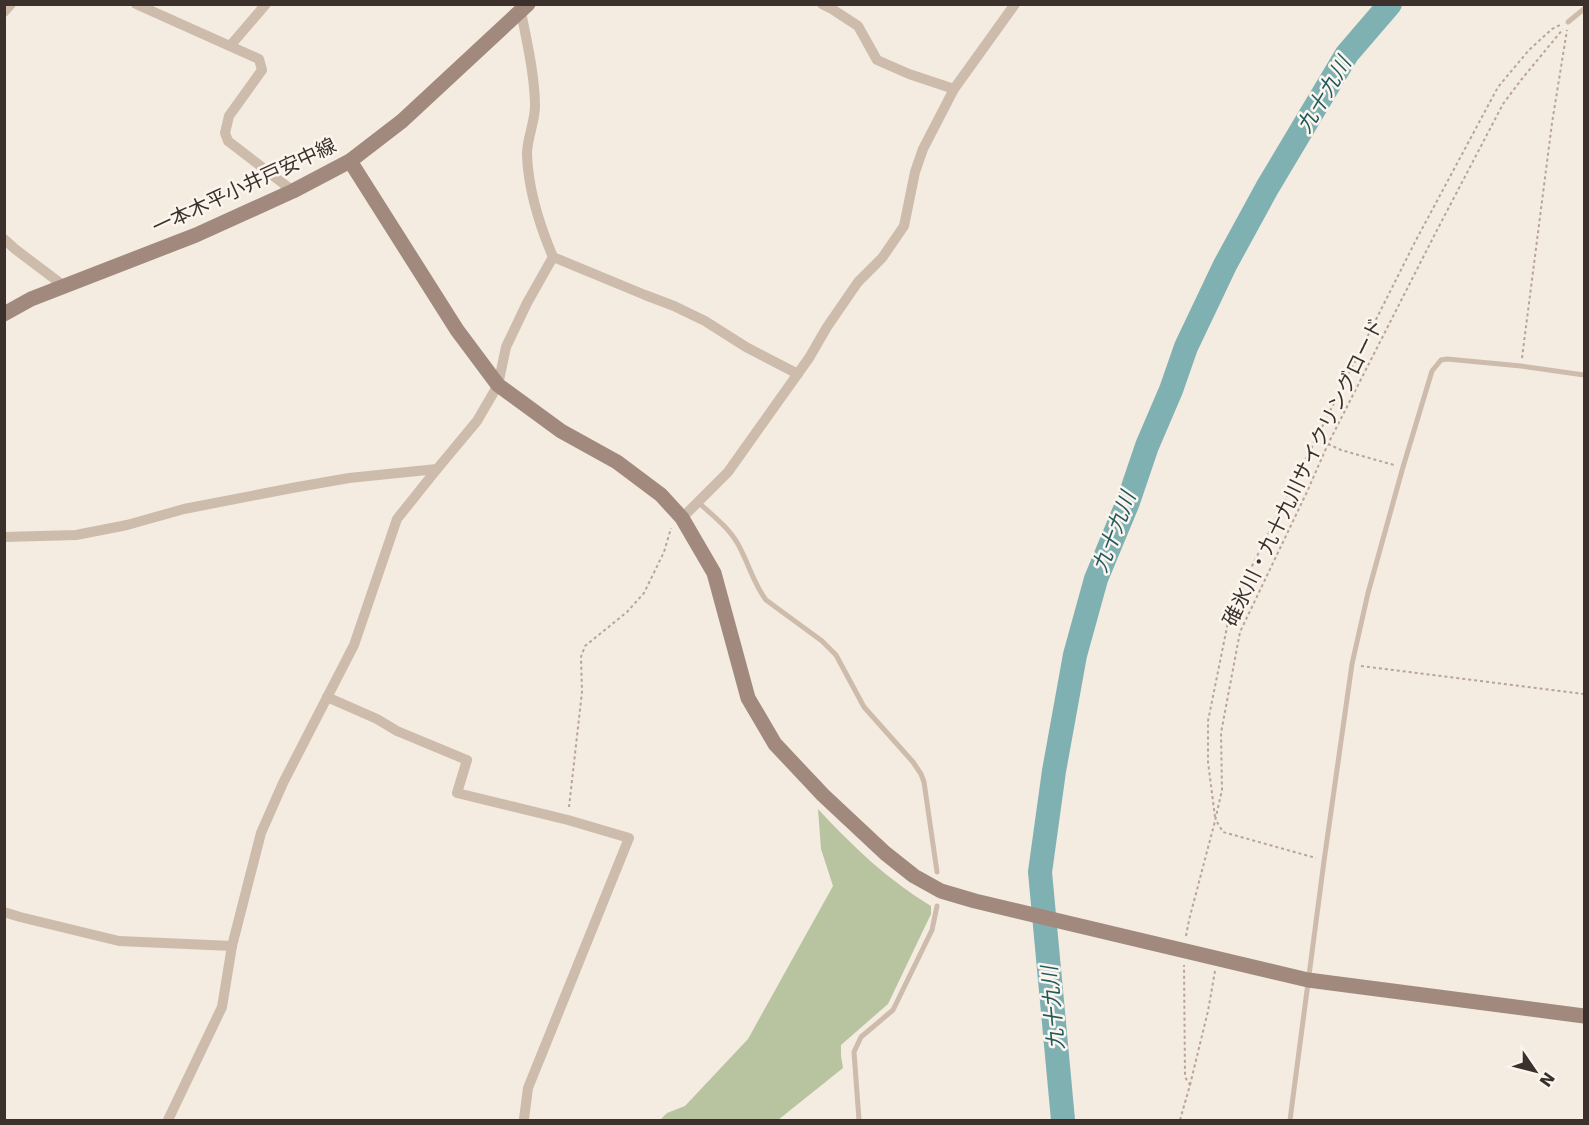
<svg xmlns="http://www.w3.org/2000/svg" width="1589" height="1125" viewBox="0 0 1589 1125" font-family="'DejaVu Sans','Noto Sans JP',sans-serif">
  <rect width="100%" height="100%" fill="#f4ebe1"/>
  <!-- green -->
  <path fill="#b8c4a0" d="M 818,809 C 852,846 888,880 931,906 L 931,914 L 888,1004 L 841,1045 L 841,1056 L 843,1068 L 778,1120 L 660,1120 L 667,1113 L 685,1106 L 748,1039 L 833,886 L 821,849 Z"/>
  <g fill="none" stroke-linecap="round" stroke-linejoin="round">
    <!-- river -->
    <path stroke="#7fb0b2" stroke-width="24" d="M 1063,1120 L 1040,872 L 1054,771 L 1075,655 L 1096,579 L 1128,502 L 1147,446 L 1171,390 L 1186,347 L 1225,265 L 1267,188 L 1347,54 L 1390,4"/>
    <!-- path -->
    <g stroke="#b9a596" stroke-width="2" stroke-dasharray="3 3" stroke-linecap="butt">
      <path d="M 1522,358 L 1552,123 L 1567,30"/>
      <path d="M 1328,444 L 1341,450 L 1394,465"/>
      <path d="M 1361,666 L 1584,694"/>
      <path d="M 569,807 L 582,692 L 581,657 L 585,646 L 627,612 L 644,593 L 664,552 L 671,528"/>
      <path d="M 1215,817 L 1208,762 L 1208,721 L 1228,622 L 1245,580 L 1415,242 L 1498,87 L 1529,50 L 1552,29 L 1560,25"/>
      <path d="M 1217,822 L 1223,832 L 1316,858"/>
      <path d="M 1186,936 L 1189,920 L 1215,821 L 1222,790 L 1221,733 L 1240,632 L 1306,494 L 1328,444 L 1436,232 L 1503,104 L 1521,80 L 1563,29"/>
      <path d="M 1190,1085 L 1208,1011 L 1215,971"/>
      <path d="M 1180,1120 L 1190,1085 L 1185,1077 L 1184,965"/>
    </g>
    <!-- lane -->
    <g stroke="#cdbbac" stroke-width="5">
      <path d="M 1568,22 L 1584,9"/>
      <path d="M 698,502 C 713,516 731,529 740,548 C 749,565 754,584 766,600 L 822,641 L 836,655 L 864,707 L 913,762 L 921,774 L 924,782 L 937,872"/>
      <path d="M 859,1120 L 854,1052 L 861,1037 L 893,1010 L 932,930 L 937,906"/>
      <path d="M 1290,1120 L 1324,861 L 1352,664 L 1368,593 L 1403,467 L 1432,371 L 1441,360 L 1447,359 L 1521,366 L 1584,375"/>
    </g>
    <!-- street -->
    <g stroke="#cdbbac" stroke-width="10">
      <path d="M 136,4 L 259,59 L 262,70 L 229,116 L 225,133 L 228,141 L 293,191"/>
      <path d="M 822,4 L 832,9 L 858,26 L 877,60 L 909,74 L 954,89"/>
      <path d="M 521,7 L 521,12 C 527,42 534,72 535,103 C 536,120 527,137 527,154 C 528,190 539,224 553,257 L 645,295 L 674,306 L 705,321 L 746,347 L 798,374"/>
      <path d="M 4,12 L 11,4"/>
      <path d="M 230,46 L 266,4"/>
      <path d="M 4,239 L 15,249 L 64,286"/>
      <path d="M 682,518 L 728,472 L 809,358 L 827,327 L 858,282 L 882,258 L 904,226 L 915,172 L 923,149 L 954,89 L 1015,4"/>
      <path d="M 4,537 L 76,535 L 127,525 L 184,509 L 292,488 L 349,478 L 437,469"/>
      <path d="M 327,697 L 377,719 L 397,731 L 467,760 L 457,793 L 568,820 L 629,838 L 528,1088 L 524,1119"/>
      <path d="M 4,912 L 20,917 L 119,941 L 232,946"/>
      <path d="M 168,1120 L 222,1007 L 232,946 L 261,833 L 283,783 L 354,645 L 397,519 L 437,469 L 477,421 L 498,385 L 506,347 L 527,303 L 553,257"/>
    </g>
    <!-- secondary -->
    <g stroke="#a18a7d" stroke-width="15">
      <path d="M 350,161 L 457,330 L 498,385 L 561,431 L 617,462 L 661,495 L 682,518 L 714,573 L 748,698 L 775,744 L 823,795 L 885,853 L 914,876 L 941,891 L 975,901 L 1308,980 L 1584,1016"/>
      <path d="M 4,314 L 31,299 L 196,235 L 293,191 L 350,161 L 402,121 L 528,4"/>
    </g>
  </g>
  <g text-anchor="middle" stroke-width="5" stroke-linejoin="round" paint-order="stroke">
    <!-- street labels -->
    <g font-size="20" fill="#3b302b" stroke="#fbf5ee">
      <text transform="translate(244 186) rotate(-25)" y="7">一本木平小井戸安中線</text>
      <text transform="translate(1303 472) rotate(-64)" y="7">碓氷川・九十九川サイクリングロード</text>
    </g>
    <!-- water labels -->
    <g font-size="21" font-style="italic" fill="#1f5a5e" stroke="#fbf5ee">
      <text transform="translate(1324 95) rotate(-59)" y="7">九十九川</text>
      <text transform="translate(1114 532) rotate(-69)" y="7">九十九川</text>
      <text transform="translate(1053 1008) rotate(-95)" y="7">九十九川</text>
    </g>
  </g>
  <!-- border -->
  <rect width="1589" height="1125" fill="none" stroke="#3b302b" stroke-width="12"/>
  <!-- north arrow -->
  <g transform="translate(1535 1071) rotate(125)" stroke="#fbf5ee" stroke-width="4.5" paint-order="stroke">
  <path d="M0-4.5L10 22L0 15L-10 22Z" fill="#3b302b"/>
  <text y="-9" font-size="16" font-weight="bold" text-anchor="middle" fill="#3b302b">N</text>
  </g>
</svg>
